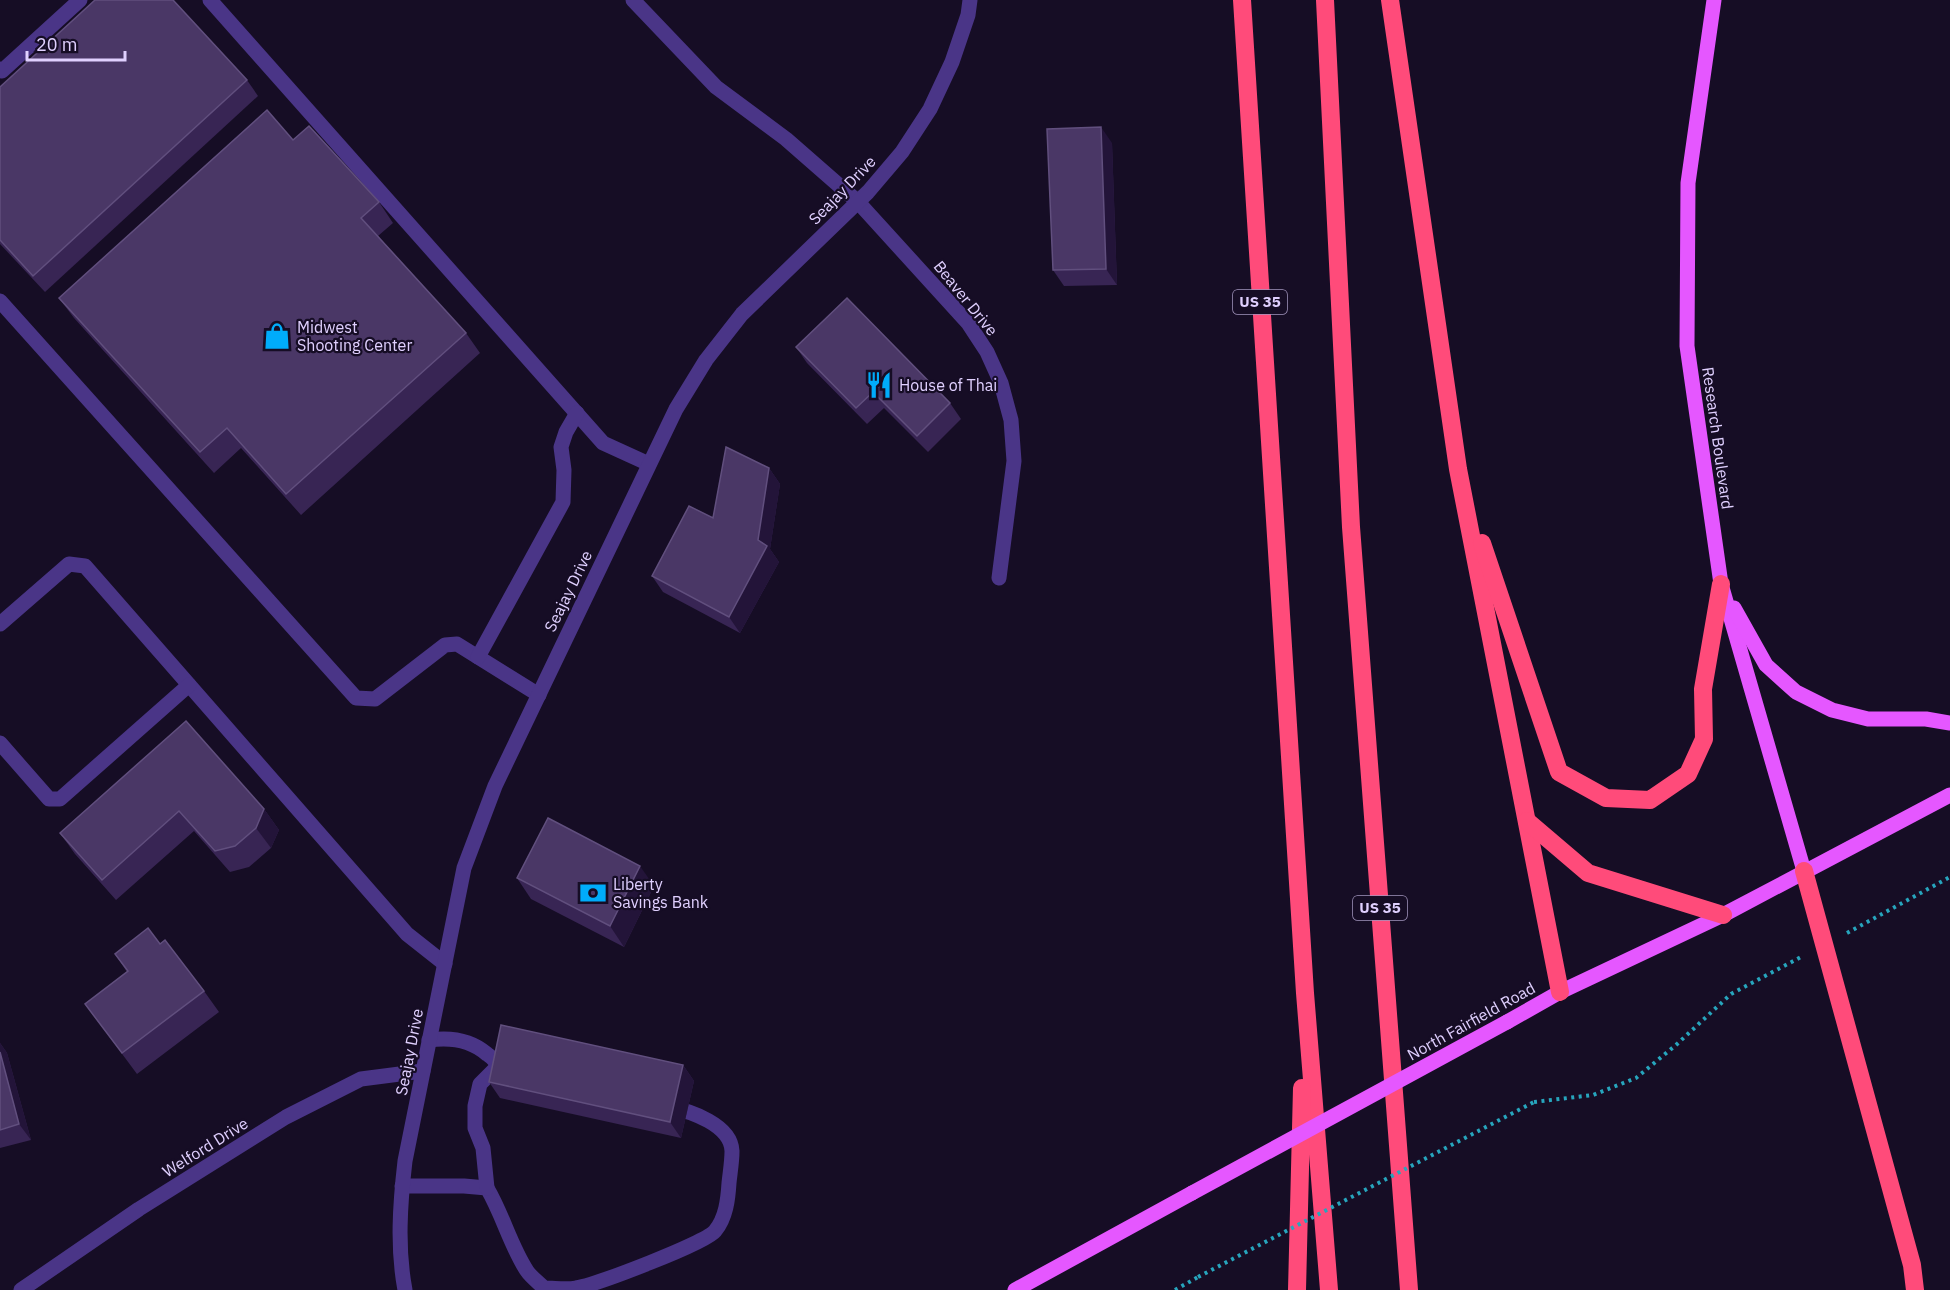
<svg xmlns="http://www.w3.org/2000/svg" width="1950" height="1290" viewBox="0 0 1950 1290" font-family="'IBM Plex Sans',sans-serif">
  <rect width="100%" height="100%" fill="#160d25"/>
  <g fill="none" stroke-linecap="round" stroke-linejoin="round">
    <!-- path -->
    <g stroke="#27a5bd" stroke-width="4" stroke-dasharray="3 4.5" stroke-linecap="butt">
      <path d="M 1847,933 L 1950,877"/>
      <path d="M 1534,1102 L 1593,1095 L 1636,1078 L 1676,1045 L 1731,994 L 1803,956"/>
      <path d="M 1175,1290 L 1198,1277"/>
    </g>
    <!-- minor -->
    <g stroke="#4a3587" stroke-width="15">
      <path d="M 210,0 L 603,443 L 649,464"/>
      <path d="M 633,0 L 716,87 L 786,139 L 858,202 L 968,323 L 987,352 L 1001,383 L 1011,420 L 1014,461 L 999,578"/>
      <path d="M 0,69 L 2,71 L 80,0"/>
      <path d="M 0,301 L 356,698 L 375,699 L 445,645 L 457,644 L 539,695"/>
      <path d="M 0,624 L 69,564 L 85,566 L 407,934 L 445,964"/>
      <path d="M 478,657 L 563,502 L 564,470 L 561,447 L 566,432 L 577,413"/>
      <path d="M 0,743 L 49,799 L 60,799 L 189,685"/>
      <path d="M 429,1040 C 450,1037 471,1040 487,1054 C 495,1059 500,1069 508,1073"/>
      <path d="M 402,1186 L 464,1186 L 487,1188 C 503,1215 510,1245 527,1271 C 531,1277 539,1283 544,1288 C 555,1288 566,1290 576,1288 C 595,1285 706,1243 715,1231 C 726,1218 728,1199 729,1183 C 730,1173 732,1162 732,1151 C 731,1125 691,1111 669,1107"/>
      <path d="M 487,1188 L 483,1148 L 475,1128 L 475,1106 L 480,1084 L 499,1065"/>
      <path d="M 21,1290 L 139,1209 L 286,1117 L 361,1079 L 423,1071"/>
      <path d="M 405,1290 C 397,1248 400,1204 405,1161 L 464,868 L 495,786 L 676,409 L 706,360 L 742,314 L 868,192 L 902,152 L 930,109 L 952,62 L 968,15 L 970,0"/>
    </g>
    <!-- major -->
    <g stroke="#e557ff" stroke-width="15">
      <path d="M 1714,0 L 1688,183 L 1687,346 L 1721,584 L 1804,871"/>
      <path d="M 1734,608 L 1766,665 L 1796,692 L 1832,710 L 1868,719 L 1926,719 L 1950,723"/>
      <path d="M 1507,1022 L 1560,992 L 1723,915 L 1950,795"/>
      <path d="M 1015,1290 L 1192,1193"/>
    </g>
    <!-- highway -->
    <g stroke="#ff4b7a" stroke-width="18">
      <path d="M 1242,0 L 1305,993 L 1329,1290"/>
      <path d="M 1325,0 L 1351,527 L 1409,1290"/>
      <path d="M 1390,0 L 1458,469 L 1560,992"/>
      <path d="M 1482,543 L 1559,772 L 1606,798 L 1650,800 L 1688,774 L 1704,739 L 1703,689 L 1721,584"/>
      <path d="M 1527,821 L 1588,873 L 1723,915"/>
      <path d="M 1804,871 L 1912,1265 L 1915,1290"/>
      <path d="M 1297,1290 L 1302,1088"/>
    </g>
    <!-- path-bridge -->
    <path stroke="#27a5bd" stroke-width="4" stroke-dasharray="3 4.5" stroke-linecap="butt" d="M 1198,1277 L 1534,1102"/>
    <!-- major-bridge -->
    <path stroke="#e557ff" stroke-width="15" d="M 1192,1193 L 1507,1022"/>
  </g>
  <!-- wall -->
  <g fill="#382554">
    <path d="M 247,80 L 258,96 L 45,292 L 0,244 L 0,87 Z"/>
    <path d="M 293,140 L 379,202 L 393,223 L 378,236 L 466,333 L 480,353 L 301,515 L 241,448 L 214,473 L 74,318 L 59,298 Z"/>
    <path d="M 1112,143 L 1117,285 L 1064,286 L 1053,270 Z"/>
    <path d="M 796,347 L 950,403 L 961,419 L 928,452 L 884,408 L 867,424 L 807,363 Z"/>
    <path d="M 769,468 L 780,484 L 770,549 L 779,562 L 740,633 L 663,592 L 652,576 L 713,518 Z"/>
    <path d="M 186,721 L 264,809 L 279,830 L 271,848 L 249,867 L 230,872 L 194,831 L 116,900 L 75,854 L 60,833 Z"/>
    <path d="M 517,878 L 654,886 L 624,947 L 531,899 Z"/>
    <path d="M 160,944 L 204,991 L 219,1012 L 137,1074 L 85,1004 L 127,972 L 115,954 Z"/>
    <path d="M 0,1043 L 7,1053 L 31,1140 L 0,1148 Z"/>
    <path d="M 683,1065 L 694,1081 L 681,1138 L 500,1098 L 489,1082 Z"/>
  </g>
  <!-- shaded-wall -->
  <g fill="#231439">
    <path d="M 1101,127 L 1112,143 L 1117,285 L 1106,269 Z"/>
    <path d="M 769,468 L 780,484 L 770,549 L 779,562 L 740,633 L 729,617 L 758,540 Z"/>
    <path d="M 264,809 L 279,830 L 271,848 L 256,828 Z"/>
    <path d="M 640,866 L 654,886 L 624,947 L 610,926 Z"/>
    <path d="M 0,1043 L 7,1053 L 31,1140 L 19,1124 L 0,1052 Z"/>
    <path d="M 683,1065 L 694,1081 L 681,1138 L 670,1122 Z"/>
  </g>
  <!-- building -->
  <g fill="#4a3766" stroke="#614f7e" stroke-width="1.5">
    <path d="M 95,0 L 173,0 L 247,80 L 33,276 L 0,240 L 0,87 Z"/>
    <path d="M 267,110 L 293,140 L 309,126 L 379,202 L 361,218 L 466,333 L 286,494 L 227,428 L 200,452 L 59,298 Z"/>
    <path d="M 1101,127 L 1106,269 L 1053,270 L 1047,129 Z"/>
    <path d="M 847,298 L 950,403 L 917,436 L 873,392 L 856,408 L 796,347 Z"/>
    <path d="M 726,447 L 769,468 L 758,540 L 767,546 L 729,617 L 652,576 L 689,506 L 713,518 Z"/>
    <path d="M 186,721 L 264,809 L 256,828 L 235,846 L 215,851 L 179,811 L 102,880 L 60,833 Z"/>
    <path d="M 548,818 L 640,866 L 610,926 L 517,878 Z"/>
    <path d="M 148,928 L 160,944 L 165,940 L 204,991 L 122,1053 L 85,1004 L 128,971 L 115,954 Z"/>
    <path d="M 501,1025 L 683,1065 L 670,1122 L 489,1082 Z"/>
    <path d="M 0,1052 L 19,1124 L 0,1130 Z"/>
  </g>
  <!-- icons -->
  <defs>
    <symbol id="shop-bare" viewBox="-9 -9 18 18"><path d="M-5-2.5h2.3a2.7 3.5 0 0 1 5.4 0H5L5.5 6h-11ZM-1.5-2.5h3a1.5 2.3 0 0 0-3 0Z" fill="#00acfb" stroke="#160d25" stroke-width="2.5" paint-order="stroke"/></symbol>
    <symbol id="restaurant-bare" viewBox="-9 -9 18 18"><path d="M-5-6h1v4h1v-4h1v4h1v-4h1v5L-1.5 .5V6h-2V.5L-5-1ZM5-6V6H3V1.5H1.5Q1.5-4 5-6Z" fill="#00acfb" stroke="#160d25" stroke-width="2.5" paint-order="stroke"/></symbol>
    <symbol id="bank-bare" viewBox="-9 -9 18 18"><path d="M-6-4H6V4H-6ZM0-2.3a2.3 2.3 0 1 0 0 4.6a2.3 2.3 0 1 0 0-4.6Z" fill="#00acfb" stroke="#160d25" stroke-width="2.5" paint-order="stroke"/></symbol>
  </defs>
  <g fill-rule="evenodd">
    <use href="#shop-bare" x="258" y="317" width="38" height="38"/>
    <use href="#restaurant-bare" x="860" y="366" width="38" height="38"/>
    <use href="#bank-bare" x="574" y="874" width="38" height="38"/>
  </g>
  <g text-anchor="middle" stroke-width="4.5" stroke-linejoin="round" paint-order="stroke">
    <!-- shield labels -->
    <g fill="#160d25" stroke="#a396be" stroke-width="1.5">
      <rect x="1233" y="290" width="54" height="24" rx="4.5"/>
      <rect x="1353" y="896" width="54" height="24" rx="4.5"/>
    </g>
    <g font-size="15" font-weight="bold" fill="#e0d0ff">
      <text x="1260" y="307">US 35</text>
      <text x="1380" y="913">US 35</text>
    </g>
    <!-- street labels -->
    <g font-size="16" fill="#e0d0ff" stroke="#160d25">
      <text transform="translate(842 190) rotate(-46)" y="6">Seajay Drive</text>
      <text transform="translate(966 298) rotate(51)" y="6">Beaver Drive</text>
      <text transform="translate(1718 438) rotate(82)" y="6">Research Boulevard</text>
      <text transform="translate(568 591) rotate(-64)" y="6">Seajay Drive</text>
      <text transform="translate(1471 1021) rotate(-29)" y="6">North Fairfield Road</text>
      <text transform="translate(409 1052) rotate(-79)" y="6">Seajay Drive</text>
      <text transform="translate(205 1147) rotate(-32)" y="6">Welford Drive</text>
    </g>
    <!-- poi labels -->
    <g font-size="16" fill="#e0d0ff" stroke="#160d25" text-anchor="start">
      <text x="297" y="333">Midwest<tspan x="297" dy="18">Shooting Center</tspan></text>
      <text x="899" y="391">House of Thai</text>
      <text x="613" y="890">Liberty<tspan x="613" dy="18">Savings Bank</tspan></text>
    </g>
  </g>
  <!-- scale -->
  <path d="M27 51v9h98v-9" fill="none" stroke="#e0d0ff" stroke-width="3"/>
  <text x="36" y="51" font-size="18" fill="#e0d0ff" stroke="#160d25" stroke-width="4.5" paint-order="stroke">20 m</text>
</svg>
